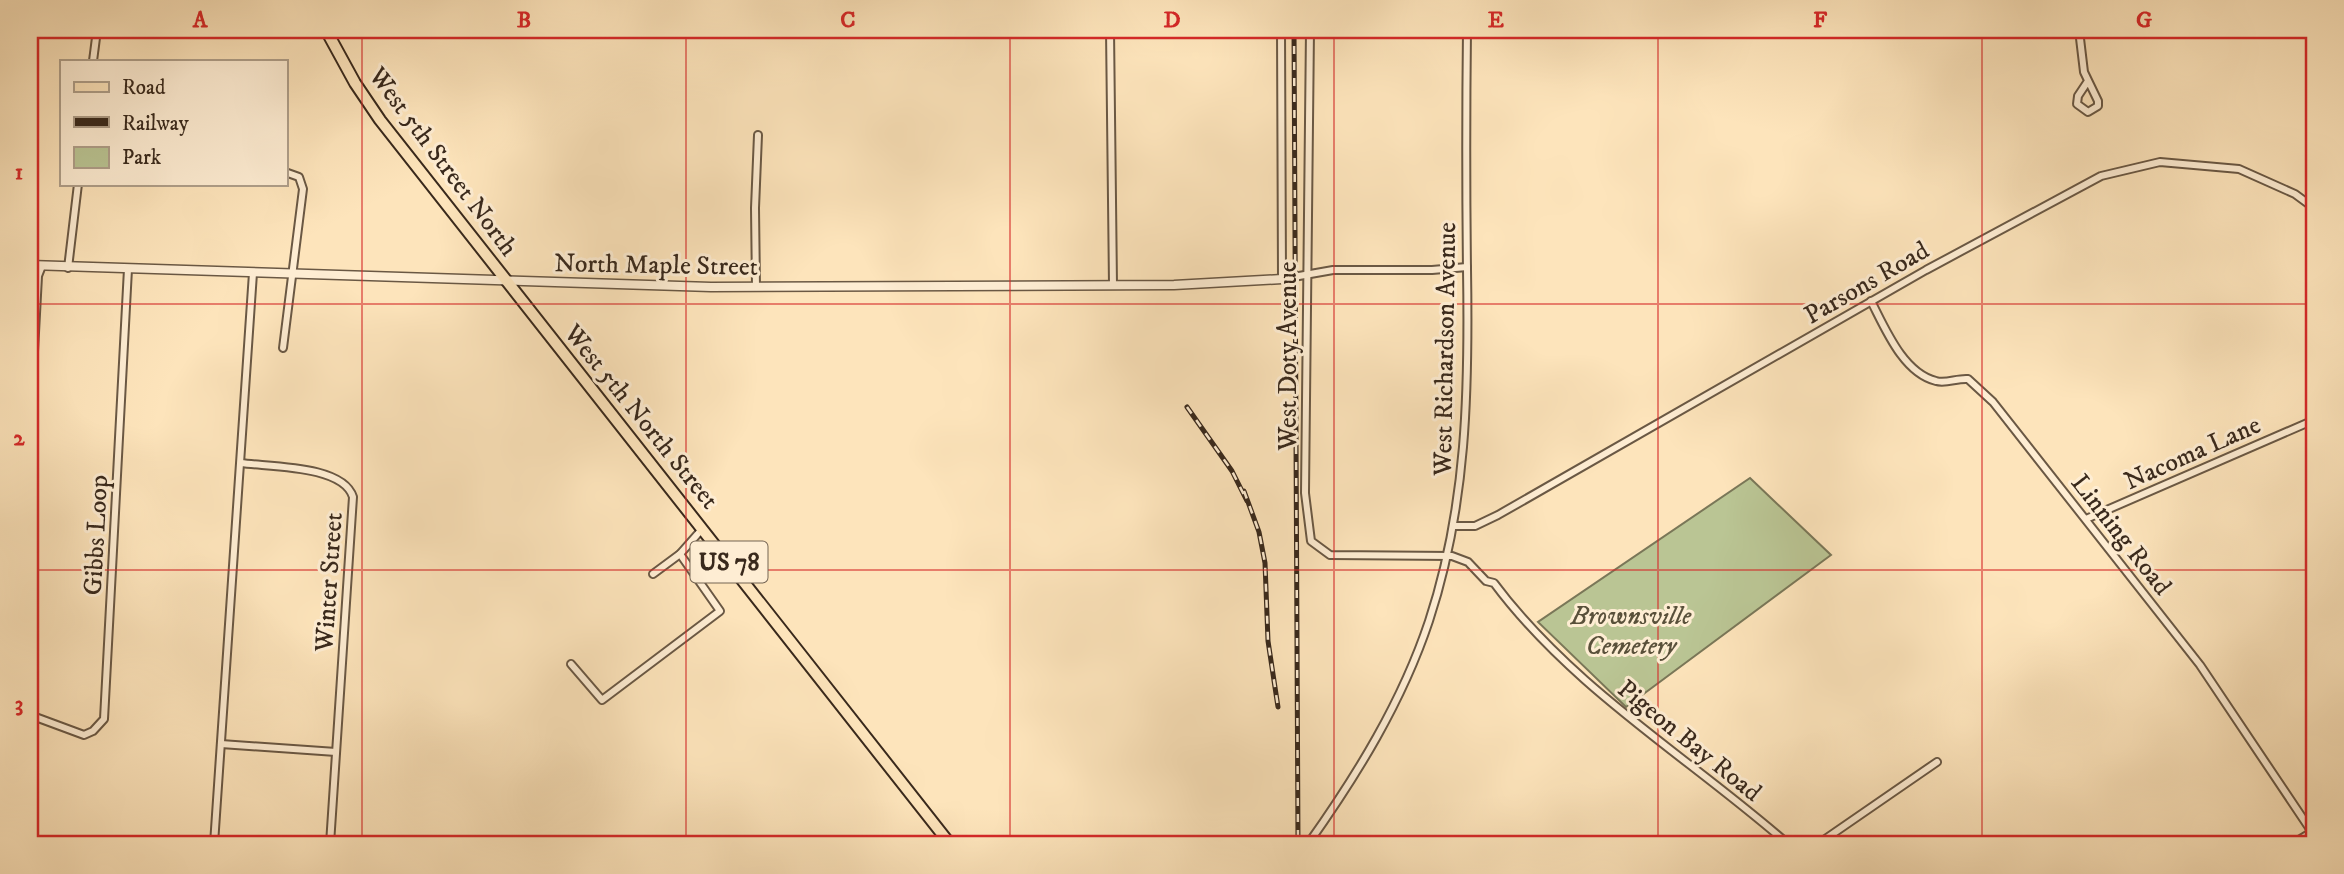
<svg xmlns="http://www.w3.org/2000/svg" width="2344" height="874" viewBox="0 0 2344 874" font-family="'IM FELL DW Pica',serif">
  <rect width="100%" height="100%" fill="#fde4bb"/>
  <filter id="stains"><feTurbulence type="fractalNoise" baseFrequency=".00286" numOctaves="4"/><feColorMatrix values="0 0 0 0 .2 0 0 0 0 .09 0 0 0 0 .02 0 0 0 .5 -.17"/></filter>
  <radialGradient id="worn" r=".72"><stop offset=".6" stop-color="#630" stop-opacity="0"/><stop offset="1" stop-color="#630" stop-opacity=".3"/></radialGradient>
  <!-- green -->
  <path fill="#bac594" stroke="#7a7758" stroke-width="2" d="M 1750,478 L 1831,555 L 1626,707 L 1538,622 Z"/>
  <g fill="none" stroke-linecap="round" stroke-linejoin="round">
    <defs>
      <g id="minor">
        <path d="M 1110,30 L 1113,285"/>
        <path d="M 1281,30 L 1282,279 L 1333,270 L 1432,270 L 1467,267"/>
        <path d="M 1310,30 L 1305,493 L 1311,541 L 1330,555 L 1452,556 L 1468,562 L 1486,581 L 1494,583 C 1573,689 1690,758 1788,844"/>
        <path d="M 2079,30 L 2084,72 L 2098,101 L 2098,106 L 2088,112 L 2077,104 L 2078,96 L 2088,81"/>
        <path d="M 93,61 L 97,30"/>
        <path d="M 68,268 L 78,184"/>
        <path d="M 756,287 L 755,208 L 758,135"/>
        <path d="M 1871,301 C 1885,328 1903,373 1936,381 C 1946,384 1957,378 1968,379 L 1993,402 L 2200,665 L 2314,835"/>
        <path d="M 283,348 L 303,189 L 299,177 L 285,172"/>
        <path d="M 30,427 L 38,276 L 42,266"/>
        <path d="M 241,463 C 270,467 343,465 353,497 L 330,844"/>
        <path d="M 2086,519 L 2314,420"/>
        <path d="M 1454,526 L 1475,526 L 1498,515 L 1926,270 L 2101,176 L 2160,162 L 2239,169 L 2295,194 L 2314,208"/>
        <path d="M 653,574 L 680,554 L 703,528"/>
        <path d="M 571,664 L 602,700 L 720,611 L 680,554"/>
        <path d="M 30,715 L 84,735 L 93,731 L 104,719 L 128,269"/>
        <path d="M 221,744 L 336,752"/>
        <path d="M 214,844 L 253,273"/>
        <path d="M 1308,844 C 1357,775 1402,702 1429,621 C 1467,506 1469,389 1467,269 C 1466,189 1466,109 1467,30"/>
        <path d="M 1818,844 L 1937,762"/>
        <path d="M 2292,844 L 2312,832"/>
      </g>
      <path id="tertiary" d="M 30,265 L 711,287 L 1174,285 L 1282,279"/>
      <path id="primary" d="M 326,30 L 355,83 L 380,120 L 950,844"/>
    </defs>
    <!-- minor casing -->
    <use href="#minor" stroke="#6a5844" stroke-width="10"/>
    <!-- tertiary casing -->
    <use href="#tertiary" stroke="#6a5844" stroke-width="11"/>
    <!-- primary casing -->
    <use href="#primary" stroke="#39291c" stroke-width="14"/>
    <!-- minor -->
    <use href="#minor" stroke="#feedd3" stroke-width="6"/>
    <!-- tertiary -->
    <use href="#tertiary" stroke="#feedd3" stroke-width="8"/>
    <!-- primary -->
    <use href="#primary" stroke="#fde4bb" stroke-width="10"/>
    <defs>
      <g id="rail">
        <path d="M 1294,30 L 1298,844"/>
        <path d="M 1187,407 L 1232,471 L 1247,501"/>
        <path d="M 1244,491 L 1259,532 L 1265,563 L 1268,641 L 1278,707"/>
      </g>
    </defs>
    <!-- rail casing -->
    <use href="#rail" stroke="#39291c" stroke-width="5"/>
    <!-- rail -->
    <use href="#rail" stroke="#feedd3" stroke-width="2.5" stroke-dasharray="8" stroke-linecap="butt"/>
  </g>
  <!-- grid -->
  <path fill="none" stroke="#d62828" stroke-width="2" stroke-opacity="0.55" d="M 362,30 L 362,844M 686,30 L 686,844M 1010,30 L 1010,844M 1334,30 L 1334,844M 1658,30 L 1658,844M 1982,30 L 1982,844M 30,304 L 2314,304M 30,570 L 2314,570"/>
  <g text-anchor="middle" stroke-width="6" stroke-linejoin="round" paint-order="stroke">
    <!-- shield labels -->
    <rect fill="#feedd3" stroke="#746453" stroke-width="2" x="690.5" y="541.5" width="77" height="41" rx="5"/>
    <g font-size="24" font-weight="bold" fill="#39291c">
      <text x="729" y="570">US 78</text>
    </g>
    <!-- street labels -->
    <g font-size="26" fill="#39291c" stroke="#feedd3">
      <text transform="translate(444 161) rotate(53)" y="9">West 5th Street North</text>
      <text transform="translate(656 264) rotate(1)" y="9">North Maple Street</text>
      <text transform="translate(1866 282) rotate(-30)" y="9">Parsons Road</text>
      <text transform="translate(1444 349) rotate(-89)" y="9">West Richardson Avenue</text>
      <text transform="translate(1287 356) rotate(-90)" y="9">West Doty Avenue</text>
      <text transform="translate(642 416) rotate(51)" y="9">West 5th North Street</text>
      <text transform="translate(2192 452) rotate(-24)" y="9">Nacoma Lane</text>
      <text transform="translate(2122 534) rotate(52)" y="9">Linning Road</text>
      <text transform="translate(95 535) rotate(-87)" y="9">Gibbs Loop</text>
      <text transform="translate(328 582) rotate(-86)" y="9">Winter Street</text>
      <text transform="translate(1690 740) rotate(39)" y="9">Pigeon Bay Road</text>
    </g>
    <!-- park labels -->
    <g font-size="26" font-style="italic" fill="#59503a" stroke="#feedd3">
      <text x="1631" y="624">Brownsville<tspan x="1631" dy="30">Cemetery</tspan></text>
    </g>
  </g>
  <!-- margin -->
  <rect width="2344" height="874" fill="none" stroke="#fde4bb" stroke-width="77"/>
  <!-- legend -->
  <rect x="60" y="60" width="228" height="126" fill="#feedd3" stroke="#af9f8a" stroke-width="2"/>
  <rect x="74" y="82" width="35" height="10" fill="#fde4bb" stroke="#af9f8a" stroke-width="2"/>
  <text x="122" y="94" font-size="21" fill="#39291c">Road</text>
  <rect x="74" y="117" width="35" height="10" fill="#39291c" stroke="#af9f8a" stroke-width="2"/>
  <text x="122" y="130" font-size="21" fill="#39291c">Railway</text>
  <rect x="74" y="147" width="35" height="21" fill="#bac594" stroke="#af9f8a" stroke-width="2"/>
  <text x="122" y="164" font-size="21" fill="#39291c">Park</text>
  <rect x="38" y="38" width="2268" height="798" fill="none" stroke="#d62828" stroke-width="2.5"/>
  <g font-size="23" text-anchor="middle" font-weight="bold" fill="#d62828">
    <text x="200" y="27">A</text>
    <text x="524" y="27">B</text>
    <text x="848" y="27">C</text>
    <text x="1172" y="27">D</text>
    <text x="1496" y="27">E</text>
    <text x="1820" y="27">F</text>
    <text x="2144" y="27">G</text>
    <text x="19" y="179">1</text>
    <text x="19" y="445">2</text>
    <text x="19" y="711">3</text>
  </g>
  <rect width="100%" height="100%" filter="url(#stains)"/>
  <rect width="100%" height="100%" fill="url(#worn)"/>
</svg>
